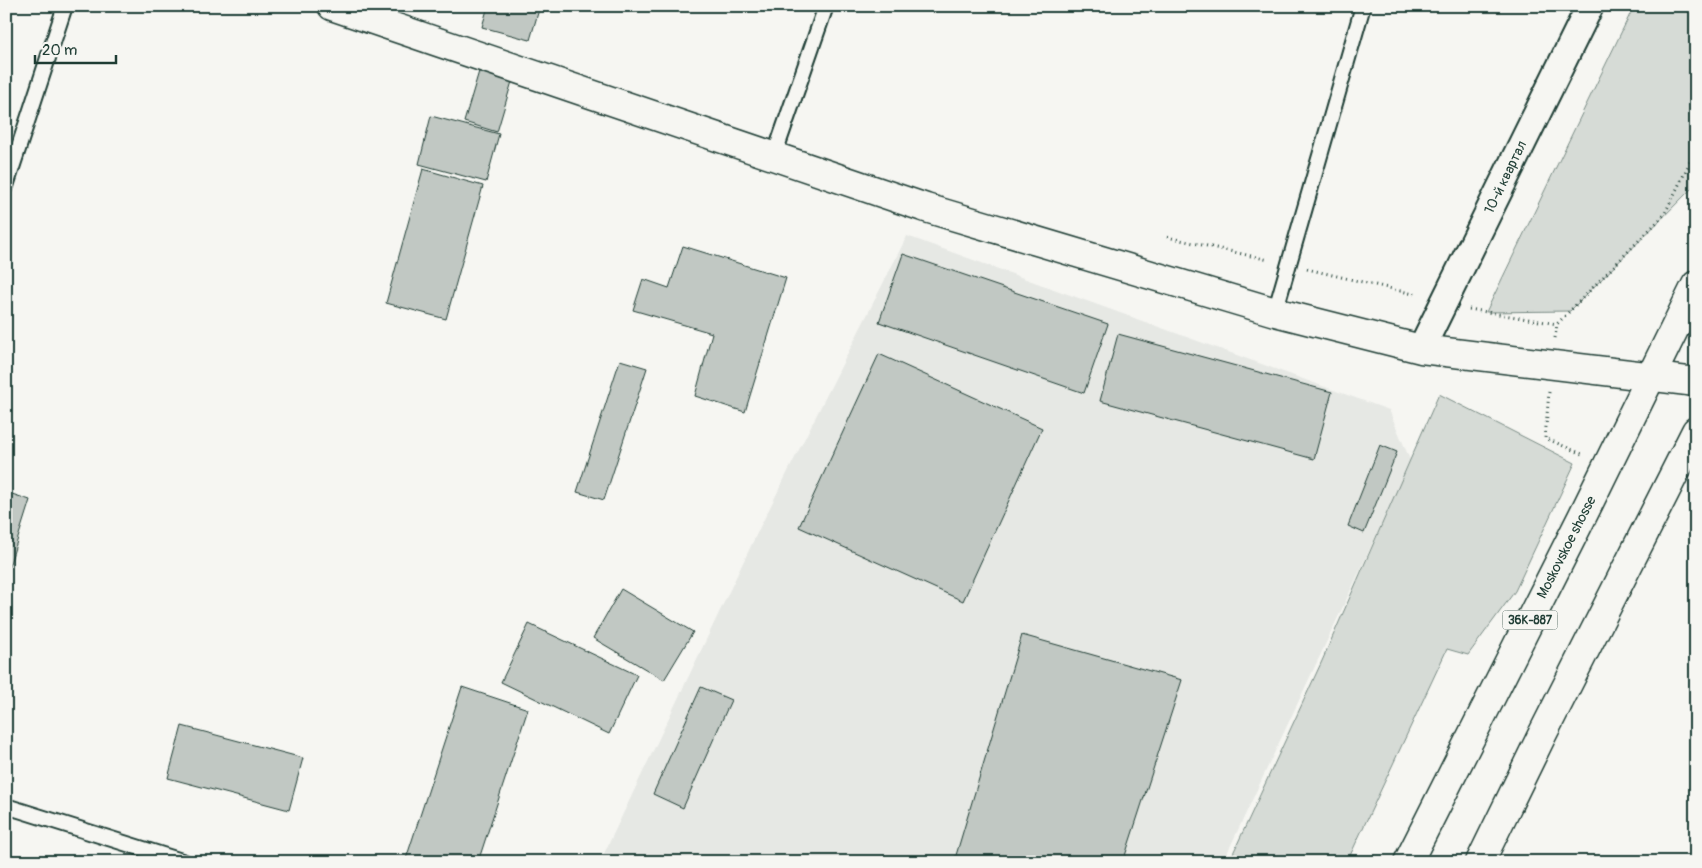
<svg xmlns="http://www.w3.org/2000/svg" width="1702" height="868" viewBox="0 0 1702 868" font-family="Pangolin,sans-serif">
  <rect width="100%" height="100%" fill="#f6f6f2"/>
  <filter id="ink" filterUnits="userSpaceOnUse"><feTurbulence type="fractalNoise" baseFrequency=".02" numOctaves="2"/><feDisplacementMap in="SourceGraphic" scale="10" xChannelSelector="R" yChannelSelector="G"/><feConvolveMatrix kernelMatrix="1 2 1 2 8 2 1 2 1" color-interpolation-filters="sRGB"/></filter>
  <g filter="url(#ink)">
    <!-- built -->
    <path fill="#e6e8e4" d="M 907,236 L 1389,410 L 1411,462 L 1223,862 L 600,862 L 760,527 Z"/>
    <!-- green -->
    <g fill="#d6dbd6" stroke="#7a8c85">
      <path d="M 1634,6 L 1696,6 L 1696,184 L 1570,311 L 1486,312 Z"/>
      <path d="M 1439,394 L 1575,463 L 1515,591 L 1468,655 L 1447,649 L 1347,862 L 1229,862 L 1322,661 Z"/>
    </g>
    <!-- building -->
    <g fill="#c1c8c3" stroke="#1f3d34">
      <path d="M 488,6 L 540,6 L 530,40 L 482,27 Z"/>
      <path d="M 480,68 L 513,78 L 497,132 L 464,122 Z"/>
      <path d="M 431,116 L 499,134 L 486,182 L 419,164 Z"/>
      <path d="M 423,169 L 483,186 L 446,319 L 386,303 Z"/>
      <path d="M 683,246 L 786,278 L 745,412 L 695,396 L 712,333 L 633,310 L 643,279 L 669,288 Z"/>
      <path d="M 903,254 L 1108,324 L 1084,393 L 879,322 Z"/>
      <path d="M 1118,334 L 1332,392 L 1314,459 L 1100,401 Z"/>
      <path d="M 879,354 L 1042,428 L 963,601 L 799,527 Z"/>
      <path d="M 620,360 L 647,368 L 604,500 L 577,492 Z"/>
      <path d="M 1380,445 L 1397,452 L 1364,533 L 1348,526 Z"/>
      <path d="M 6,492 L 30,500 L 6,576 Z"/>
      <path d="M 621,589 L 693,632 L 664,680 L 593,638 Z"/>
      <path d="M 529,624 L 637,675 L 609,734 L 501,682 Z"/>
      <path d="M 1022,635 L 1182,680 L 1123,862 L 954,862 Z"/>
      <path d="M 462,687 L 528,709 L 478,862 L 405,862 Z"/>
      <path d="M 701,687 L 731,700 L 683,808 L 653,794 Z"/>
      <path d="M 182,726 L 303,758 L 289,810 L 168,778 Z"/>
    </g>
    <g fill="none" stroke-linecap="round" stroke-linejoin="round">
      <defs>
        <g id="lane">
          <path d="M 774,156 L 826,6"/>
          <path d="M 6,186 L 65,6"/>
          <path d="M 1275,312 L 1363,6"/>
          <path d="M 6,806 L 185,862"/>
        </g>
        <path id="street" d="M 1421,349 L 1590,6"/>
        <path id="secondary" d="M 332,6 L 926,208 L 1275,312 L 1421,349 L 1696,382"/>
        <g id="primary">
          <path d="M 1408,862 L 1582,517 L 1696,285"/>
          <path d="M 1480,862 L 1543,733 L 1696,431"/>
        </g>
      </defs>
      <!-- lane casing -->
      <use href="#lane" stroke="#1f3d34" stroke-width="18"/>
      <!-- street casing -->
      <use href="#street" stroke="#1f3d34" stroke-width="30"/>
      <!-- secondary casing -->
      <use href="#secondary" stroke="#1f3d34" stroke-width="31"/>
      <!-- primary casing -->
      <use href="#primary" stroke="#1f3d34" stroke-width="31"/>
      <!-- path -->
      <g stroke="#1f3d34" stroke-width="3" stroke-dasharray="1 4" stroke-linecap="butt">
        <path d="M 1167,237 L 1269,260"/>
        <path d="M 1307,269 L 1418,295"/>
        <path d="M 1469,309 L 1557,324"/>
        <path d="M 1555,338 L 1557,324 L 1664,215 L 1696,150"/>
        <path d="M 1549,392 L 1545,438 L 1582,454"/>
      </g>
      <!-- lane -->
      <use href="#lane" stroke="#f6f6f2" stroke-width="14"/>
      <!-- street -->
      <use href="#street" stroke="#f6f6f2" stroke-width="26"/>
      <!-- secondary -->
      <use href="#secondary" stroke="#f6f6f2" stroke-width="28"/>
      <!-- primary -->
      <use href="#primary" stroke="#f6f6f2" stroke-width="28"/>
    </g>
  </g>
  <g text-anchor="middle" stroke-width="4.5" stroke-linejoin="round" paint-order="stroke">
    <!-- shield labels -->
    <rect fill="#f6f6f2" stroke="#60746d" stroke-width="1" x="1502.5" y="610.5" width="55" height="19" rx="4"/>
    <g font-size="12" font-weight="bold" fill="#1f3d34">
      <text x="1530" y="624">36К-887</text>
    </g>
    <!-- street labels -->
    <g font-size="14" fill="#1f3d34" stroke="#f6f6f2">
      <text transform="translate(1505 177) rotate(-64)" y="5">10-й квартал</text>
      <text transform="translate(1566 547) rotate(-63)" y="5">Moskovskoe shosse</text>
    </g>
  </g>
  <!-- margin -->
  <rect width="1702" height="868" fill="none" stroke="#f6f6f2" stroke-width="25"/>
  <rect x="12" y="12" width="1677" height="843" fill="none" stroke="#1f3d34" stroke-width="2" filter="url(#ink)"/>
  <!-- scale -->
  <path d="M35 55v8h81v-8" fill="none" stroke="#1f3d34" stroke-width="2.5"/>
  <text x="42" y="55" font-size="15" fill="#1f3d34" stroke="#f6f6f2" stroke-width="4" paint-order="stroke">20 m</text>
</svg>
